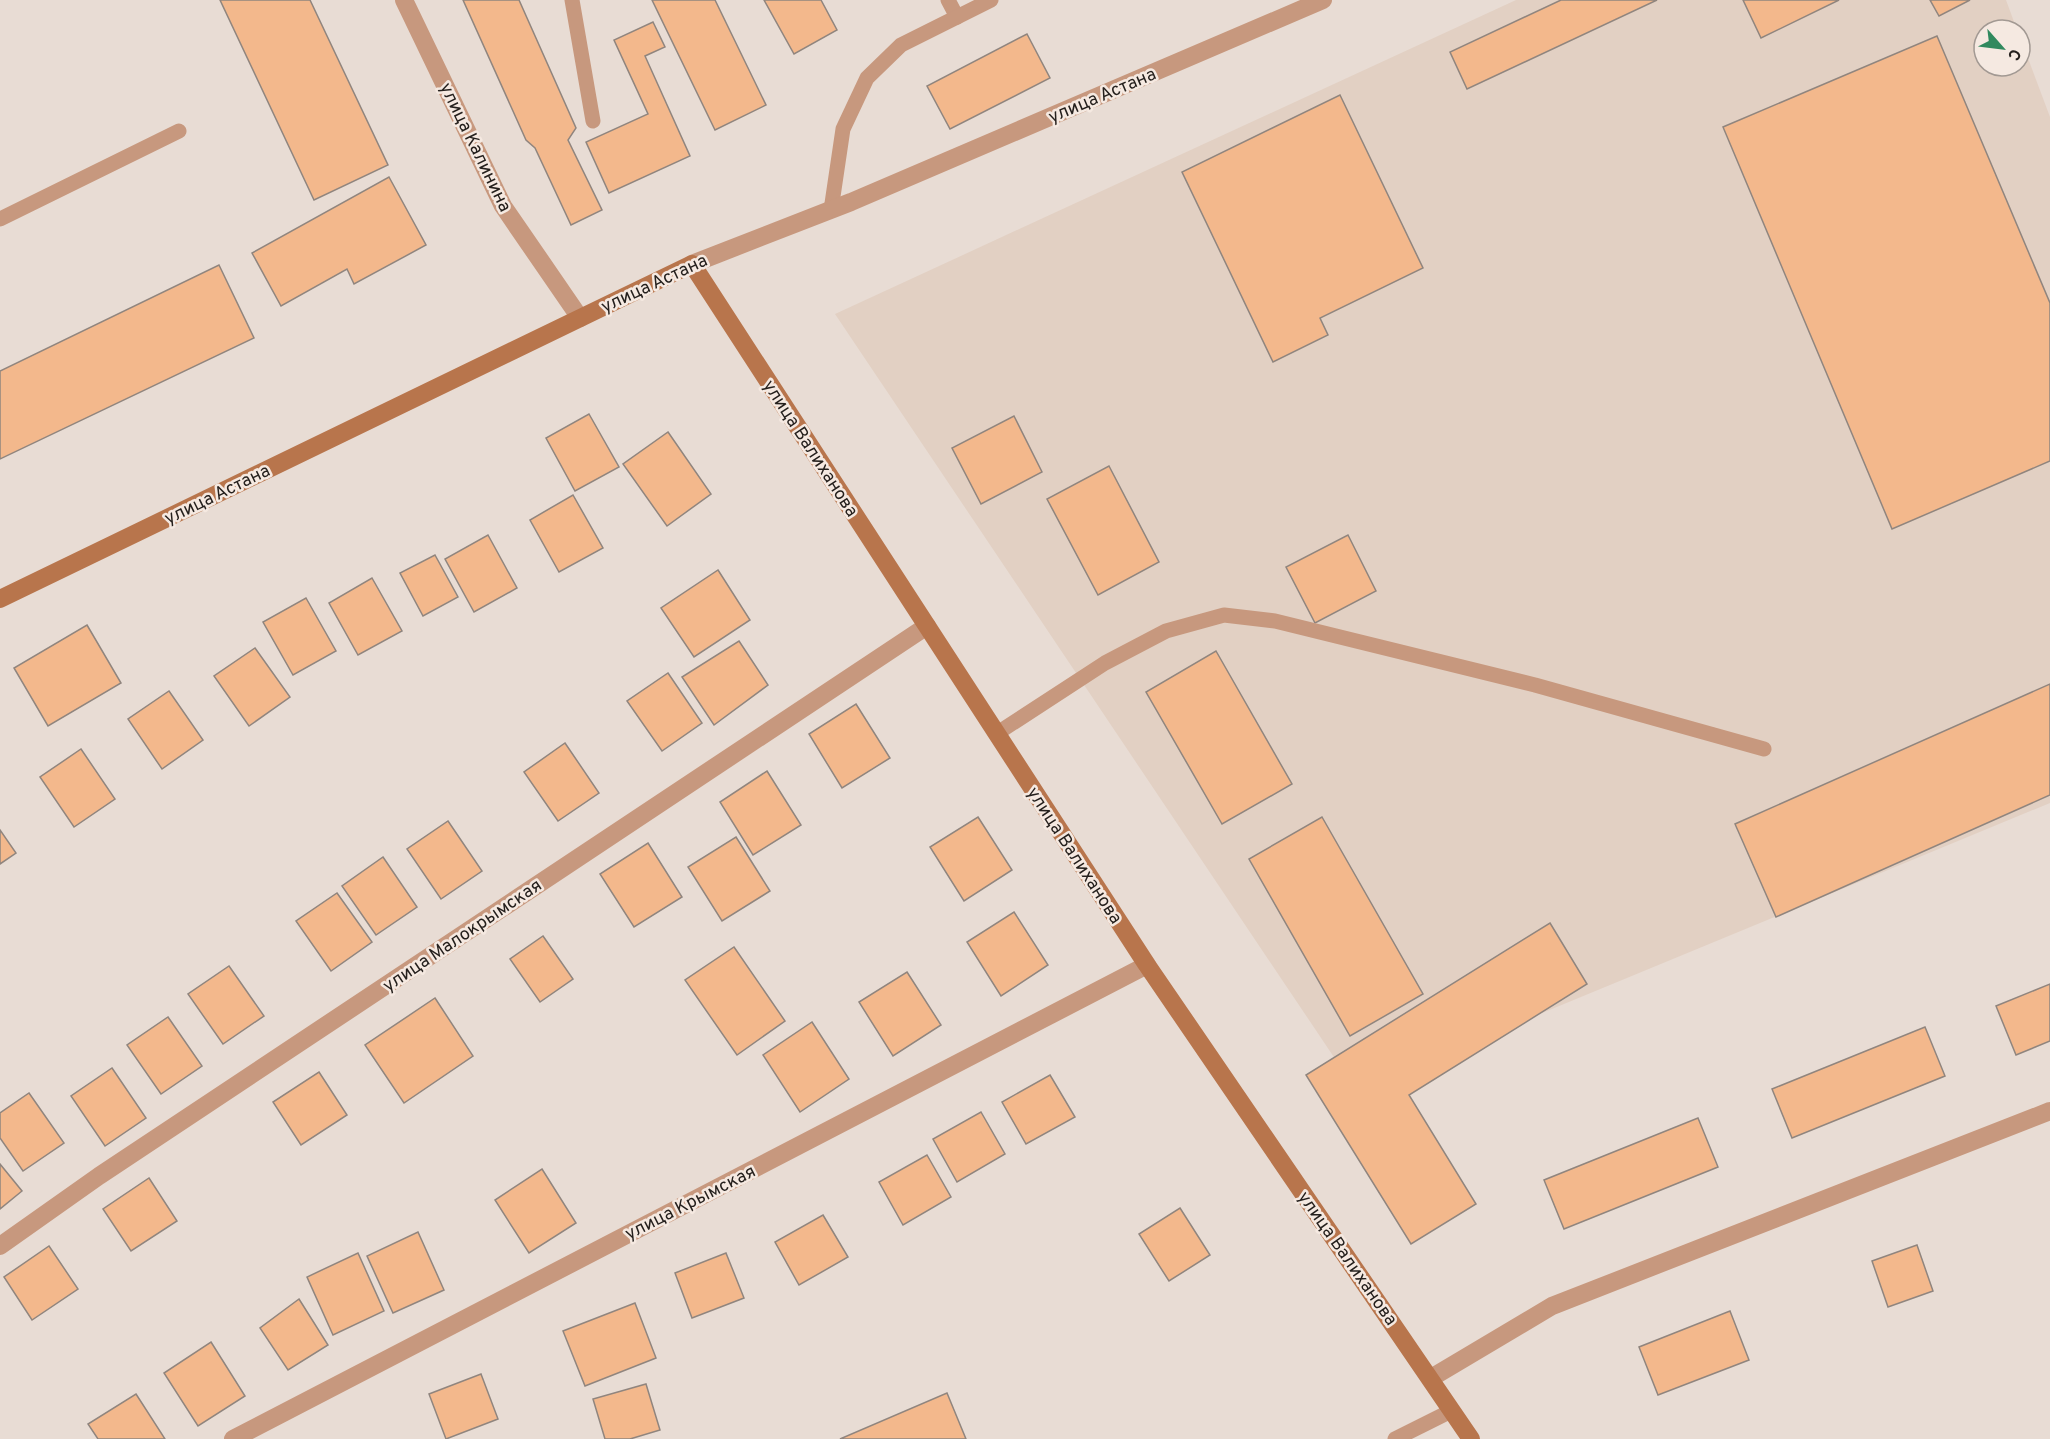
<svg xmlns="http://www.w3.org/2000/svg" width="2050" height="1439" viewBox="0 0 2050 1439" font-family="Overpass,sans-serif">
  <rect width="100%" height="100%" fill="#e8dcd4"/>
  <!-- built -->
  <path fill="#e2d0c3" d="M 1516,0 L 2006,0 L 2017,30 L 1984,30 L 1984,66 L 2020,66 L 2020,37 L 2050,117 L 2050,803 L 1356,1090 L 835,314 Z"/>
  <!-- building -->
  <g fill="#f3b88c" stroke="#90857e" stroke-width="1.5">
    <path d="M 220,0 L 310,0 L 388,165 L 314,200 Z"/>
    <path d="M 463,0 L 519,0 L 576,128 L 568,140 L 602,210 L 571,225 L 535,148 L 526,140 Z"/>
    <path d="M 652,0 L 715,0 L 766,105 L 715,130 Z"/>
    <path d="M 764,0 L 821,0 L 837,30 L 794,54 Z"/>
    <path d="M 1561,0 L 1657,0 L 1467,89 L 1450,52 Z"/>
    <path d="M 1743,0 L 1839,0 L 1761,38 Z"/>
    <path d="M 1930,0 L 1970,0 L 1939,16 Z"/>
    <path d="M 653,22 L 665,47 L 645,56 L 690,156 L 609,193 L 586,142 L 648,114 L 614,40 Z"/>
    <path d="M 1027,34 L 1050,78 L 950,129 L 927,86 Z"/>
    <path d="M 1937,36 L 2050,303 L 2050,461 L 1892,529 L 1723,127 Z"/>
    <path d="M 1340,95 L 1423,268 L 1320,318 L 1328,335 L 1273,362 L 1182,172 Z"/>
    <path d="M 389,177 L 426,245 L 354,284 L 347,269 L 281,306 L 252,253 Z"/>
    <path d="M 219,265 L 254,338 L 0,459 L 0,371 Z"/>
    <path d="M 589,414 L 619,467 L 575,491 L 546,438 Z"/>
    <path d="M 1014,416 L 1042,472 L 981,504 L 952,448 Z"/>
    <path d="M 668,432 L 711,494 L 667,526 L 623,464 Z"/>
    <path d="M 1109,466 L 1159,562 L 1098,595 L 1047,499 Z"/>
    <path d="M 573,495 L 603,548 L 559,572 L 530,520 Z"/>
    <path d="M 488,535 L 517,588 L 474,612 L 445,559 Z"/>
    <path d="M 1348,535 L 1376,591 L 1315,623 L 1286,567 Z"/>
    <path d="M 435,555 L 458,597 L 423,616 L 400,573 Z"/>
    <path d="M 718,570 L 750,620 L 694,657 L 661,608 Z"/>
    <path d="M 372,578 L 402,631 L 358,655 L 329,603 Z"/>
    <path d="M 306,598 L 336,651 L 293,675 L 263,622 Z"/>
    <path d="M 87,625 L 121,683 L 48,726 L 14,668 Z"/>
    <path d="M 739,641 L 768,685 L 714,725 L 682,677 Z"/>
    <path d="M 255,648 L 290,697 L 249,726 L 214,676 Z"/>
    <path d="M 1216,651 L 1292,784 L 1222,824 L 1146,692 Z"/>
    <path d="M 668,673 L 702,723 L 662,751 L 627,701 Z"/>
    <path d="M 2050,684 L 2050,795 L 1776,917 L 1735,824 Z"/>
    <path d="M 169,691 L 203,740 L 162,769 L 128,719 Z"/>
    <path d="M 856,704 L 890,758 L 842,788 L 809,734 Z"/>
    <path d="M 565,743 L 599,793 L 558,821 L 524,772 Z"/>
    <path d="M 81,749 L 115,799 L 74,827 L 40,777 Z"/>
    <path d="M 767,771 L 801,825 L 753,855 L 720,802 Z"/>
    <path d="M 978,817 L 1012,870 L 964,901 L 930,847 Z"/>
    <path d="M 1322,817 L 1423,994 L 1350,1036 L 1249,859 Z"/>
    <path d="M 448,821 L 482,871 L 441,899 L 407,849 Z"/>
    <path d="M 0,830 L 16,853 L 0,864 Z"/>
    <path d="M 736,837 L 770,891 L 722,921 L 688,867 Z"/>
    <path d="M 648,843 L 682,897 L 634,927 L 600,874 Z"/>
    <path d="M 383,857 L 417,907 L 376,935 L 342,886 Z"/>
    <path d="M 337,893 L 372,942 L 331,971 L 296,921 Z"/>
    <path d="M 1014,912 L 1048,965 L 1001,996 L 967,942 Z"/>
    <path d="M 1550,923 L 1587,984 L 1409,1095 L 1476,1204 L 1411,1244 L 1306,1075 Z"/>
    <path d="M 543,936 L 573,979 L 540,1002 L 510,959 Z"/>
    <path d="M 734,947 L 785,1021 L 737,1055 L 685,980 Z"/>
    <path d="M 229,966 L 264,1016 L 223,1044 L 188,994 Z"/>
    <path d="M 907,972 L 941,1025 L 893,1056 L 859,1002 Z"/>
    <path d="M 2050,984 L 2050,1041 L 2016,1055 L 1996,1006 Z"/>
    <path d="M 435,998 L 473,1056 L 404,1103 L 365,1045 Z"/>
    <path d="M 168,1017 L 202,1066 L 161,1094 L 127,1045 Z"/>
    <path d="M 812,1022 L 849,1079 L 800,1112 L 763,1055 Z"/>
    <path d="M 1925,1027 L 1945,1076 L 1792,1138 L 1772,1089 Z"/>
    <path d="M 112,1068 L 146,1118 L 105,1146 L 71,1096 Z"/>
    <path d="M 319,1072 L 347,1115 L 301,1145 L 273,1102 Z"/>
    <path d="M 1050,1075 L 1075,1117 L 1026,1144 L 1002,1102 Z"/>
    <path d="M 29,1093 L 64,1143 L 23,1171 L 0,1138 L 0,1113 Z"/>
    <path d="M 981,1112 L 1005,1154 L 957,1182 L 933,1139 Z"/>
    <path d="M 1698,1118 L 1718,1167 L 1564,1229 L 1544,1180 Z"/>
    <path d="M 927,1155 L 951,1197 L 903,1225 L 879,1182 Z"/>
    <path d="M 0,1164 L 22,1191 L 0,1209 Z"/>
    <path d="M 542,1169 L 576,1223 L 529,1253 L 495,1200 Z"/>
    <path d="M 149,1178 L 177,1221 L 131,1251 L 103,1209 Z"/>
    <path d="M 1180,1208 L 1210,1255 L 1169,1281 L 1139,1234 Z"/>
    <path d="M 823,1215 L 848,1257 L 799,1285 L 775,1242 Z"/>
    <path d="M 418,1232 L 444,1290 L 393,1313 L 367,1256 Z"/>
    <path d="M 1917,1245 L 1933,1291 L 1888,1307 L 1872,1261 Z"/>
    <path d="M 49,1246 L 78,1289 L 32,1320 L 4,1277 Z"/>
    <path d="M 358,1253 L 384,1311 L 333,1335 L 307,1277 Z"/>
    <path d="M 726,1253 L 744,1298 L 692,1318 L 675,1273 Z"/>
    <path d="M 299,1299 L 328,1345 L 288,1370 L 260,1328 Z"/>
    <path d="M 635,1303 L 656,1358 L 585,1386 L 563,1331 Z"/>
    <path d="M 1730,1311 L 1749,1360 L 1658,1395 L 1639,1347 Z"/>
    <path d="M 211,1342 L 245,1396 L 198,1426 L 164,1373 Z"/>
    <path d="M 481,1374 L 498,1419 L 446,1439 L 429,1394 Z"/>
    <path d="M 646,1384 L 660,1430 L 630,1439 L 605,1439 L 593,1399 Z"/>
    <path d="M 947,1393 L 966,1439 L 840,1439 Z"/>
    <path d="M 136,1394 L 165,1439 L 98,1439 L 88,1424 Z"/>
  </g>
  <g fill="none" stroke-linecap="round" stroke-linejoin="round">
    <!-- service -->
    <g stroke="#c7987e" stroke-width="15">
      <path d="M 572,0 L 593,121"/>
      <path d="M 948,0 L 957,17"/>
      <path d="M 831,210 L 843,129 L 867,78 L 901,45 L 991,0"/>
      <path d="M 0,219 L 179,131"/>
      <path d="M 996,734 L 1105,663 L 1166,631 L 1224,615 L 1275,621 L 1535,685 L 1764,749"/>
      <path d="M 1395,1439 L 1451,1411"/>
    </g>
    <!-- minor -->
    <g stroke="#c7987e" stroke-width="18">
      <path d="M 404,0 L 503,206 L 580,318"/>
      <path d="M 692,264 L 851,202 L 1323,0"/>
      <path d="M 0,1246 L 99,1176 L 927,626"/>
      <path d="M 1431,1378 L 1552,1306 L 2050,1111"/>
      <path d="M 233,1439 L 1147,965"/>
    </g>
    <!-- secondary -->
    <path stroke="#b8754c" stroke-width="18" d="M 0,599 L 692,264 L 1147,965 L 1471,1439"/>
  </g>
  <g text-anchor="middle" stroke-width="5" stroke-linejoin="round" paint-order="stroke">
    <!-- street labels -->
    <g font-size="18" fill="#25201d" stroke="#f5e9e1">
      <text transform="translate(1102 95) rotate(-23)" y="6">улица Астана</text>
      <text transform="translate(476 147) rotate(64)" y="6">улица Калинина</text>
      <text transform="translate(654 283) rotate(-25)" y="6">улица Астана</text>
      <text transform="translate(811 448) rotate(57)" y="6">улица Валиханова</text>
      <text transform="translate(217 494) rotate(-26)" y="6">улица Астана</text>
      <text transform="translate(1075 855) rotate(57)" y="6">улица Валиханова</text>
      <text transform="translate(462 935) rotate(-34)" y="6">улица Малокрымская</text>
      <text transform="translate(690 1202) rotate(-27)" y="6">улица Крымская</text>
      <text transform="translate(1348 1258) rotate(55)" y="6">улица Валиханова</text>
    </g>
  </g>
  <!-- north arrow -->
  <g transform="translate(2002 48) rotate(118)"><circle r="28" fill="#f5e9e1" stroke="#a29993" stroke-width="1.5"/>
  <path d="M0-4.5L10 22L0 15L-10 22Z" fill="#30895e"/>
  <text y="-9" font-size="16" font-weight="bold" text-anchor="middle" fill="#25201d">С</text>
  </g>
</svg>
